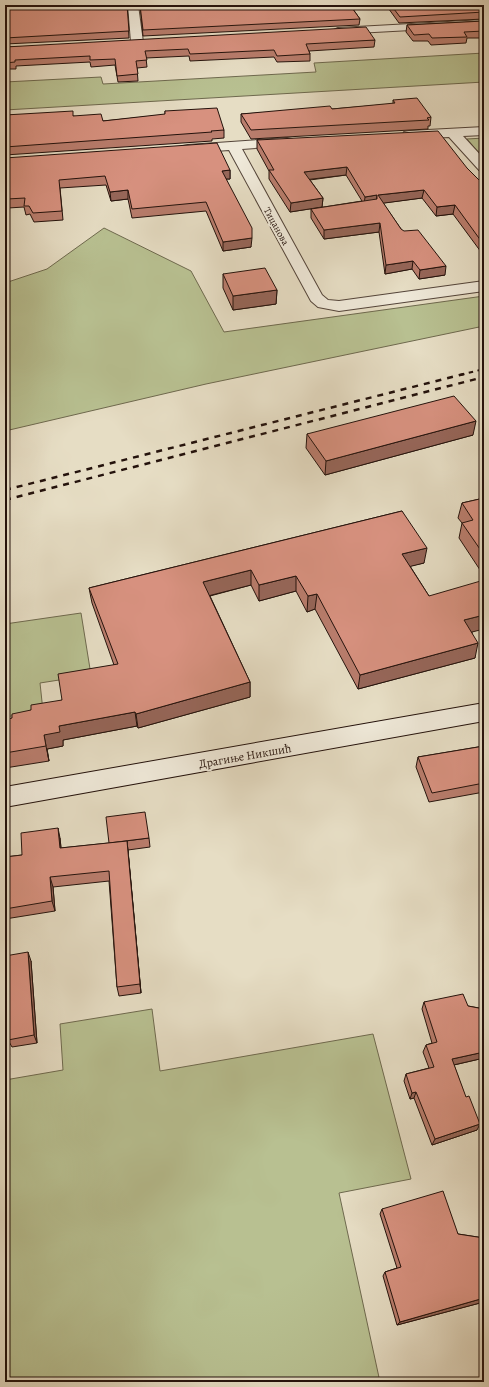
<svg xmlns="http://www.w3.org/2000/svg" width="489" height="1387" viewBox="0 0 489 1387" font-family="Alegreya,serif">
  <rect width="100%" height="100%" fill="#e6ddc4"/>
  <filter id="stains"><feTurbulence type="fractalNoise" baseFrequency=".005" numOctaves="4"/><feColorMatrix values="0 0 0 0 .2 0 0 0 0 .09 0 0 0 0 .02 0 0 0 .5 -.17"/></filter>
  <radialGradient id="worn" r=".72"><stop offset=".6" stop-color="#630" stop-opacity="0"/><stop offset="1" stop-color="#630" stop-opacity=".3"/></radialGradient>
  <!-- green -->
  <g fill="#b8c091" stroke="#6e694e">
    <path d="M 484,53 L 484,82 L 5,110 L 5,82 L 101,77 L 103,84 L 316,72 L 314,63 Z"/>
    <path d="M 484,138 L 484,159 L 467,139 Z"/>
    <path d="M 104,228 L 191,271 L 224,332 L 484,296 L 484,326 L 206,384 L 5,431 L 5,283 L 47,269 Z"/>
    <path d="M 81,613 L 91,675 L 40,683 L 43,711 L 5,717 L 5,624 Z"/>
    <path d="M 152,1009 L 160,1071 L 373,1034 L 411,1179 L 339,1193 L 380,1382 L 5,1382 L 5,1080 L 63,1070 L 60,1024 Z"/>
  </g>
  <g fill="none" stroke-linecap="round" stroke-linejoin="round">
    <defs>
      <g id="street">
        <path d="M 128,5 L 138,5 L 143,42 L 141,44 L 137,45 L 131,42 Z"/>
        <path d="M 484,20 L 484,26 L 338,34 L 332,31 L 338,28 Z"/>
        <path d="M 484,127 L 484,135 L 463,136 L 484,159 L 484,171 L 479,170 L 449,137 L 409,139 L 404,138 L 403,135 L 404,132 L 409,131 Z"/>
        <path d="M 287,138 L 292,139 L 293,142 L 292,145 L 242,149 L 322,295 L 328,300 L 339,301 L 484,281 L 484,291 L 339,311 L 318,307 L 311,301 L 229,150 L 188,153 L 183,152 L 181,149 L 183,146 L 188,145 Z"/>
      </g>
      <path id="secondary" d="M 484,703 L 484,721 L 5,807 L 5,787 Z"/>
    </defs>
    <!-- street casing -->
    <use href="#street" stroke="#54453a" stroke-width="2"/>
    <!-- secondary casing -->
    <use href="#secondary" stroke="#24120c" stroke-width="2"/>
    <!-- street -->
    <use href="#street" fill="#efe9d9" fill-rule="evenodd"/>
    <!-- secondary -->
    <use href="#secondary" fill="#efe9d9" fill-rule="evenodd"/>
    <!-- rail-far1 -->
    <path stroke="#24120c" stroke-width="2" stroke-dasharray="4.5 4.5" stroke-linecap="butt" d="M 460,375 L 484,369"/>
    <!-- rail -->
    <g stroke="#24120c" stroke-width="2.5" stroke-dasharray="6 6" stroke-linecap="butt">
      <path d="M 5,490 L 464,374"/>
      <path d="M 5,500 L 484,377"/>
    </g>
  </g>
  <!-- wall -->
  <g fill="#b97d6d" stroke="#24120c">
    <path d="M 5,5 L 127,5 L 129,38 L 5,44 Z"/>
    <path d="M 140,5 L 350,5 L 360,19 L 359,25 L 143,36 Z"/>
    <path d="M 386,5 L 484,5 L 484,19 L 399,23 Z"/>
    <path d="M 484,21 L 484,38 L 467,38 L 466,43 L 431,45 L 428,41 L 413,41 L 406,32 L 407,25 Z"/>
    <path d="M 375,40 L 374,47 L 309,51 L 310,54 L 310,61 L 277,62 L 274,57 L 190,61 L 189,56 L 146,58 L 147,67 L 137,68 L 138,81 L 118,82 L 115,65 L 91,67 L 90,62 L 16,66 L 16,69 L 5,69 L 5,47 Z"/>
    <path d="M 393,100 L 431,117 L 430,126 L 428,126 L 428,129 L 251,139 L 241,122 L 241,114 L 332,109 L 393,104 Z"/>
    <path d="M 165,111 L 224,130 L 224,138 L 212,139 L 212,141 L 5,155 L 5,115 L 73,116 L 103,121 L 165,115 Z"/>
    <path d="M 257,140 L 467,168 L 484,185 L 484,256 L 453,214 L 436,216 L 422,198 L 383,203 L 401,229 L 445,275 L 419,279 L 412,269 L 385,274 L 379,232 L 324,239 L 311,218 L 311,209 L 362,201 L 346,175 L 310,180 L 323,198 L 322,207 L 290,212 L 269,179 L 269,171 L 257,149 Z"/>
    <path d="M 5,158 L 230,170 L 230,179 L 226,179 L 251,247 L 223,251 L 206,211 L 132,218 L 128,199 L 111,201 L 106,185 L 60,188 L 63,220 L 34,222 L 30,214 L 26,215 L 24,207 L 8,208 L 7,199 L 5,199 Z"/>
    <path d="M 223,274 L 277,290 L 276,304 L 233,310 L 223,288 Z"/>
    <path d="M 307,434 L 473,435 L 325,475 L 306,448 Z"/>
    <path d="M 484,498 L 484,576 L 459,538 L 462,523 L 458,518 L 462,503 Z"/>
    <path d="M 402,511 L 424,563 L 410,566 L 429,596 L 472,632 L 475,658 L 358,689 L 315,609 L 307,612 L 296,591 L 259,601 L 251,585 L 210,596 L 250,682 L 250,697 L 138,728 L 137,726 L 63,740 L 63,746 L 47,749 L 49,761 L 5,768 L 5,720 L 12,718 L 31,710 L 62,700 L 114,665 L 92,603 L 89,588 Z"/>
    <path d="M 484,746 L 484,792 L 429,802 L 416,767 L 418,757 Z"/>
    <path d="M 60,838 L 61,848 L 109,843 L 149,838 L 150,847 L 128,850 L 141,993 L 119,996 L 117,987 L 109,881 L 53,887 L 55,911 L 5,919 L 5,857 L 22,855 Z"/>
    <path d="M 31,961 L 37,1043 L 12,1047 L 8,1040 Z"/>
    <path d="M 424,1002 L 468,1006 L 484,1009 L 484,1058 L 454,1065 L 477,1130 L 432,1145 L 414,1098 L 410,1099 L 404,1081 L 406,1074 L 429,1068 L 423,1052 L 426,1045 L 432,1043 L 422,1009 Z"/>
    <path d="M 382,1209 L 458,1234 L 484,1238 L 484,1363 L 481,1363 L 480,1303 L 397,1325 L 383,1276 L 385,1272 L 397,1268 L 380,1214 Z"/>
  </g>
  <!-- shaded-wall -->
  <g fill="#966659" stroke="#24120c">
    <path d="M 347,167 L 346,175 L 304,180 L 304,172 Z"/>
    <path d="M 230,170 L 230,179 L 222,179 L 222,171 Z"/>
    <path d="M 128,190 L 128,199 L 111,201 L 110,192 Z"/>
    <path d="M 424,190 L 422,198 L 377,204 L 378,195 Z"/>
    <path d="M 377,195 L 376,204 L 364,205 L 365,197 Z"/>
    <path d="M 323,198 L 322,207 L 290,212 L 291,203 Z"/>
    <path d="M 455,205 L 453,214 L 436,216 L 437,207 Z"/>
    <path d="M 380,223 L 379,232 L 324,239 L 324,230 Z"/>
    <path d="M 252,238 L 251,247 L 223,251 L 223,242 Z"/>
    <path d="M 413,261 L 412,269 L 385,274 L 386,265 Z"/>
    <path d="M 446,266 L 445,275 L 419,279 L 420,270 Z"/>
    <path d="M 277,290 L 276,304 L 233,310 L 233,296 Z"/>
    <path d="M 476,421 L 473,435 L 325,475 L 326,461 Z"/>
    <path d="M 427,548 L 424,563 L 400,569 L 402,554 Z"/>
    <path d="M 251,570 L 251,585 L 204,597 L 203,582 Z"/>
    <path d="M 296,576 L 296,591 L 259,601 L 259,585 Z"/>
    <path d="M 317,594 L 315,609 L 307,612 L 308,596 Z"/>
    <path d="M 484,615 L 484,629 L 460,635 L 464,620 Z"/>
    <path d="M 478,643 L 475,658 L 358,689 L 360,675 Z"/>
    <path d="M 250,682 L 250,697 L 138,728 L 136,714 Z"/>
    <path d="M 135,712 L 137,726 L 63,740 L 63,746 L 47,749 L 49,761 L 46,746 L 44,735 L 59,726 Z"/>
    <path d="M 58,828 L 60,838 L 62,858 L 60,848 Z"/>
    <path d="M 127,841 L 128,851 L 141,993 L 140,984 Z"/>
    <path d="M 50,877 L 53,887 L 55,911 L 52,901 Z"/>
    <path d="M 28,952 L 31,961 L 37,1043 L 34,1035 Z"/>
    <path d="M 484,1052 L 484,1058 L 449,1066 L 452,1059 Z"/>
    <path d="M 416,1092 L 414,1098 L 410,1099 L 412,1093 Z"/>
    <path d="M 480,1124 L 477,1130 L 432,1145 L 435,1139 Z"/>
    <path d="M 484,1298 L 480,1303 L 397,1325 L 400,1322 Z"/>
  </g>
  <!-- building -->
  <g fill="#d7917f" stroke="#24120c">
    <path d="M 5,5 L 127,5 L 129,31 L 5,38 Z"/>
    <path d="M 140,5 L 350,5 L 360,19 L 143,30 Z"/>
    <path d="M 391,5 L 484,5 L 484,12 L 400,17 Z"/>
    <path d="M 484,21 L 484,31 L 464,32 L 467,37 L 432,38 L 429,34 L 414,35 L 407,25 Z"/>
    <path d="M 366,27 L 375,40 L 306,44 L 310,54 L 277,56 L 274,50 L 190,54 L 188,49 L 145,51 L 147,60 L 136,61 L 138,74 L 117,76 L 115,59 L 90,60 L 90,56 L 15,60 L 15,62 L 5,63 L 5,47 Z"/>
    <path d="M 417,98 L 431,117 L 427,118 L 429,120 L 251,130 L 241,114 L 330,106 L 332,109 L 395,103 L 393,100 Z"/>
    <path d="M 217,108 L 224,130 L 211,131 L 212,132 L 5,147 L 5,115 L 73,111 L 73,116 L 101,114 L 103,121 L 165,114 L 165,111 Z"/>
    <path d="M 438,131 L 467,168 L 484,185 L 484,245 L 455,205 L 437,207 L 424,190 L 378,195 L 401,229 L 404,231 L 418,230 L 446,266 L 420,270 L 413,261 L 386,265 L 380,223 L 324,230 L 311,209 L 377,199 L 377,195 L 365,197 L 347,167 L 304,172 L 323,198 L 291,203 L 269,170 L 274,170 L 257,140 Z"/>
    <path d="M 217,143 L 230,170 L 222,171 L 252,228 L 252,238 L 223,242 L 206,202 L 132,209 L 128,190 L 110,192 L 105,176 L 59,180 L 62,211 L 33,213 L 29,206 L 24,206 L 25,198 L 7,199 L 8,190 L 5,190 L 5,158 Z"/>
    <path d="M 265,268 L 277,290 L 233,296 L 223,274 Z"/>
    <path d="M 454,396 L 476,421 L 326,461 L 307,434 Z"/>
    <path d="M 484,498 L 484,555 L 462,523 L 473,520 L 462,503 Z"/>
    <path d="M 402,511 L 427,548 L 402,554 L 429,596 L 484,580 L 484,615 L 464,620 L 478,643 L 360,675 L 317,594 L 308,596 L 296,576 L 259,585 L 251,570 L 203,582 L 250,682 L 136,714 L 135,712 L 59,726 L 60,732 L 44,735 L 46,746 L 5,753 L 5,720 L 12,718 L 12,714 L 31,710 L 31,705 L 62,700 L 58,674 L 118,664 L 89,588 Z"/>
    <path d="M 484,746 L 484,783 L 432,793 L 418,757 Z"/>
    <path d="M 145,812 L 149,838 L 109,843 L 106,817 Z"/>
    <path d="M 58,828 L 60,848 L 127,841 L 140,984 L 117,987 L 109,871 L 50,877 L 52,901 L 5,909 L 5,857 L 22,855 L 21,833 Z"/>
    <path d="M 28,952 L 34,1035 L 8,1040 L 5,976 L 5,956 Z"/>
    <path d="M 463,994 L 468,1006 L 484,1009 L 484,1052 L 452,1059 L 466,1097 L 469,1096 L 480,1124 L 435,1139 L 416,1092 L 412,1093 L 406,1074 L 434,1067 L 426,1045 L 437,1042 L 424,1002 Z"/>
    <path d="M 443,1191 L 458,1234 L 484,1238 L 484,1298 L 400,1322 L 385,1272 L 401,1267 L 382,1209 Z"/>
  </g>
  <g text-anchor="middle" stroke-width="4" stroke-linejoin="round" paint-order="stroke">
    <!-- far-street labels -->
    <g font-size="10" fill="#24120c" stroke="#efe9d9">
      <text transform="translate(277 226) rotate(61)" y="4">Тицанова</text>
    </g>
    <!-- street labels -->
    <g font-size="12" fill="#24120c" stroke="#efe9d9">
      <text transform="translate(245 756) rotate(-10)" y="4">Драгиње Никшић</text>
    </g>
  </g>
  <!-- margin -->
  <rect width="489" height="1387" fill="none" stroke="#e6ddc4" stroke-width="20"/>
  <rect x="6" y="6" width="477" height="1375" fill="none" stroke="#24120c" stroke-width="2"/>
  <rect x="10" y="10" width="469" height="1367" fill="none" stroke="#24120c"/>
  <rect width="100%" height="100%" filter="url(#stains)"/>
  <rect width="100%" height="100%" fill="url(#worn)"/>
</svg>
